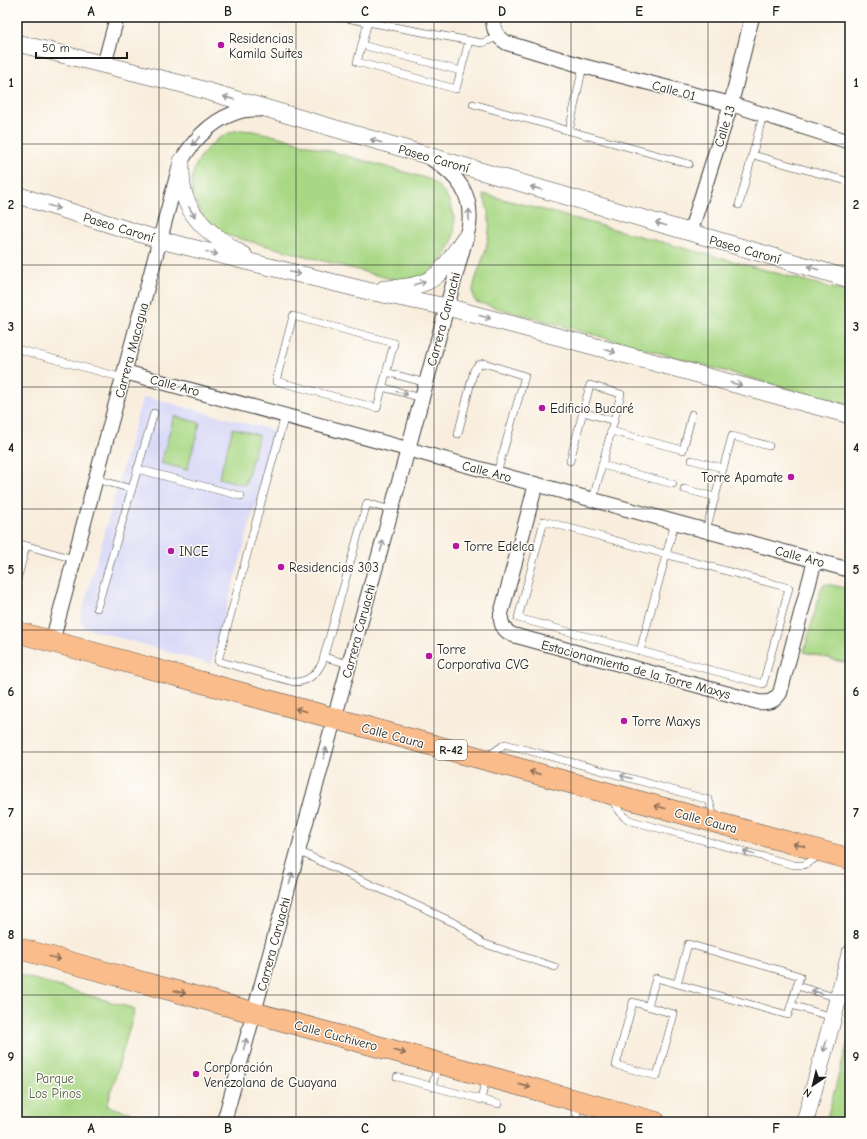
<svg xmlns="http://www.w3.org/2000/svg" width="867" height="1139" viewBox="0 0 867 1139" font-family="'Comic Neue',sans-serif">
  <rect width="100%" height="100%" fill="#fdfcf7"/>
  <filter id="ink" filterUnits="userSpaceOnUse"><feTurbulence type="fractalNoise" baseFrequency=".025" numOctaves="2"/><feDisplacementMap in="SourceGraphic" scale="8" xChannelSelector="R" yChannelSelector="G"/><feConvolveMatrix kernelMatrix="1 2 1 2 8 2 1 2 1" color-interpolation-filters="sRGB"/></filter>
  <filter id="wash" filterUnits="userSpaceOnUse"><feTurbulence type="fractalNoise" baseFrequency=".012" numOctaves="4" result="noise"/><feDisplacementMap in="SourceGraphic" scale="16" xChannelSelector="R" yChannelSelector="G"/><feGaussianBlur stdDeviation="0.9" result="paint"/><feColorMatrix in="noise" values="0 0 0 0 0 0 0 0 0 0 0 0 0 0 0 0 0 1.4 0 .05"/><feComposite in="paint" operator="in"/></filter>
  <g filter="url(#wash)">
    <rect width="100%" height="100%" fill="#f9eede"/>
    <!-- built -->
    <path fill="#d7d7f8" d="M 146,397 L 276,431 L 211,664 L 86,628 L 80,622 L 81,616 L 142,399 Z"/>
    <!-- green -->
    <g fill="#a9d885" stroke="#627a50">
      <path d="M 239,130 L 254,131 L 276,136 L 429,179 C 454,194 462,227 447,252 C 444,257 440,260 436,264 C 434,267 431,270 428,273 C 421,278 403,281 395,280 L 226,235 C 219,230 211,225 206,220 C 202,216 200,210 198,206 C 196,202 194,199 193,195 C 186,165 211,136 239,130 Z"/>
      <path d="M 484,194 L 850,293 L 850,406 L 476,302 L 474,299 C 471,290 475,281 478,272 C 488,244 495,224 483,195 Z"/>
      <path d="M 174,416 L 200,423 L 187,470 L 161,463 Z"/>
      <path d="M 233,428 L 259,435 L 245,485 L 219,478 Z"/>
      <path d="M 827,584 L 850,589 L 850,664 L 804,652 L 821,589 L 823,585 Z"/>
      <path d="M 17,974 L 135,1009 L 107,1106 L 162,1122 L 17,1122 Z"/>
      <path d="M 850,1033 L 850,1122 L 826,1122 Z"/>
    </g>
    <!-- water -->
    <path fill="#5fa0d2" stroke="#3e5e77" d="M 17,1001 C 24,1005 24,1013 17,1017 Z"/>
  </g>
  <g filter="url(#ink)">
    <g fill="none" stroke-linecap="round" stroke-linejoin="round">
      <defs>
        <g id="service">
          <path d="M 340,17 L 482,43 L 498,37"/>
          <path d="M 368,22 L 357,62 L 456,89 L 469,41"/>
          <path d="M 362,45 L 461,71"/>
          <path d="M 473,104 L 689,164"/>
          <path d="M 569,131 L 583,66"/>
          <path d="M 753,155 L 850,182"/>
          <path d="M 739,205 L 763,115"/>
          <path d="M 293,316 L 394,343 L 377,408 L 276,381 Z"/>
          <path d="M 17,349 L 123,378"/>
          <path d="M 386,372 L 426,383"/>
          <path d="M 382,387 L 422,398"/>
          <path d="M 583,412 L 614,421"/>
          <path d="M 285,415 L 218,661 L 294,682 C 307,682 316,675 322,663 L 367,503 L 391,510"/>
          <path d="M 611,431 L 683,450 L 692,414"/>
          <path d="M 458,434 L 474,370 L 478,365 L 484,363 L 525,376 L 497,473"/>
          <path d="M 692,460 L 723,468"/>
          <path d="M 570,461 L 590,385 L 621,394 L 593,499"/>
          <path d="M 602,465 L 673,484"/>
          <path d="M 137,469 L 241,496"/>
          <path d="M 96,479 L 132,489"/>
          <path d="M 684,489 L 715,497"/>
          <path d="M 544,521 L 789,588 L 763,684 L 518,618 Z"/>
          <path d="M 706,530 L 732,436 L 769,446"/>
          <path d="M 17,543 L 74,559"/>
          <path d="M 17,580 L 26,546"/>
          <path d="M 97,608 L 154,413"/>
          <path d="M 640,651 L 675,522"/>
          <path d="M 324,657 L 349,664"/>
          <path d="M 488,756 L 505,744 L 709,800 L 714,818"/>
          <path d="M 611,799 L 624,817 L 632,821 L 794,865 L 804,865 L 821,855"/>
          <path d="M 298,851 L 457,924 L 482,943 L 555,967"/>
          <path d="M 797,986 L 838,998"/>
          <path d="M 633,1002 L 674,1014 L 657,1076 L 616,1065 Z"/>
          <path d="M 791,1005 L 833,1017"/>
          <path d="M 648,1006 L 656,978 L 788,1015 L 800,976 L 688,944 L 677,984"/>
          <path d="M 397,1077 L 498,1104"/>
          <path d="M 432,1086 L 438,1065"/>
          <path d="M 481,1100 L 486,1078"/>
          <path d="M 574,1104 L 579,1122"/>
        </g>
        <g id="minor">
          <path d="M 493,17 C 493,31 496,36 507,43 L 583,66 L 731,104 L 850,142"/>
          <path d="M 104,65 L 117,17"/>
          <path d="M 690,233 L 731,104 L 752,17"/>
          <path d="M 125,372 L 850,570"/>
          <path d="M 536,484 L 501,614 C 500,624 504,631 513,635 L 758,702 C 768,703 774,702 780,693 L 815,560"/>
          <path d="M 52,642 L 181,161 C 195,138 214,118 241,111 C 248,109 255,110 262,109"/>
          <path d="M 224,1122 L 469,226 C 473,194 458,176 432,159"/>
        </g>
        <g id="tertiary">
          <path d="M 17,43 L 186,85 L 850,279"/>
          <path d="M 181,161 C 181,169 181,178 182,186 C 188,221 217,238 244,256"/>
          <path d="M 17,195 L 160,240 L 368,291 L 447,307 L 850,415"/>
          <path d="M 384,289 C 401,288 423,287 437,275 C 448,265 456,250 465,238"/>
          <path d="M 805,1122 L 850,954"/>
        </g>
        <g id="primary">
          <path d="M 17,632 L 850,859"/>
          <path d="M 17,948 L 655,1122"/>
        </g>
      </defs>
      <!-- service casing -->
      <use href="#service" stroke="#3d3c39" stroke-width="8"/>
      <!-- minor casing -->
      <use href="#minor" stroke="#3d3c39" stroke-width="16"/>
      <!-- tertiary casing -->
      <use href="#tertiary" stroke="#3d3c39" stroke-width="18"/>
      <!-- primary casing -->
      <use href="#primary" stroke="#3d3c39" stroke-width="22"/>
      <!-- service -->
      <use href="#service" stroke="#fff" stroke-width="7"/>
      <!-- minor -->
      <use href="#minor" stroke="#fff" stroke-width="14"/>
      <!-- tertiary -->
      <use href="#tertiary" stroke="#fff" stroke-width="17"/>
      <!-- primary -->
      <use href="#primary" stroke="#fabc8b" stroke-width="21"/>
    </g>
    <!-- one-way arrows -->
    <defs><path id="oneway-shaft" d="M-6 0H5M1.5-3L5.5 0L1.5 3" fill="none" stroke-width="1.6" stroke-linecap="round" stroke-linejoin="round"/></defs>
    <g stroke="#999">
      <use href="#oneway-shaft" transform="translate(229 98) rotate(-164)"/>
      <use href="#oneway-shaft" transform="translate(196 141) rotate(131)"/>
      <use href="#oneway-shaft" transform="translate(376 141) rotate(-164)"/>
      <use href="#oneway-shaft" transform="translate(536 188) rotate(-164)"/>
      <use href="#oneway-shaft" transform="translate(54 207) rotate(17)"/>
      <use href="#oneway-shaft" transform="translate(192 212) rotate(59)"/>
      <use href="#oneway-shaft" transform="translate(469 215) rotate(-88)"/>
      <use href="#oneway-shaft" transform="translate(661 224) rotate(-164)"/>
      <use href="#oneway-shaft" transform="translate(212 253) rotate(14)"/>
      <use href="#oneway-shaft" transform="translate(813 268) rotate(-164)"/>
      <use href="#oneway-shaft" transform="translate(295 273) rotate(14)"/>
      <use href="#oneway-shaft" transform="translate(420 283) rotate(-18)"/>
      <use href="#oneway-shaft" transform="translate(485 317) rotate(15)"/>
      <use href="#oneway-shaft" transform="translate(610 351) rotate(15)"/>
      <use href="#oneway-shaft" transform="translate(736 384) rotate(15)"/>
      <use href="#oneway-shaft" transform="translate(402 393) rotate(15)"/>
      <use href="#oneway-shaft" transform="translate(382 546) rotate(-75)"/>
      <use href="#oneway-shaft" transform="translate(325 753) rotate(-75)"/>
      <use href="#oneway-shaft" transform="translate(626 777) rotate(-165)"/>
      <use href="#oneway-shaft" transform="translate(749 853) rotate(-165)"/>
      <use href="#oneway-shaft" transform="translate(291 878) rotate(-75)"/>
      <use href="#oneway-shaft" transform="translate(817 992) rotate(-164)"/>
      <use href="#oneway-shaft" transform="translate(245 1044) rotate(-75)"/>
      <use href="#oneway-shaft" transform="translate(825 1046) rotate(105)"/>
    </g>
    <g stroke="#8b6c54">
      <use href="#oneway-shaft" transform="translate(301 710) rotate(-165)"/>
      <use href="#oneway-shaft" transform="translate(535 773) rotate(-165)"/>
      <use href="#oneway-shaft" transform="translate(660 807) rotate(-165)"/>
      <use href="#oneway-shaft" transform="translate(799 845) rotate(-165)"/>
      <use href="#oneway-shaft" transform="translate(55 958) rotate(15)"/>
      <use href="#oneway-shaft" transform="translate(180 992) rotate(15)"/>
      <use href="#oneway-shaft" transform="translate(400 1052) rotate(15)"/>
      <use href="#oneway-shaft" transform="translate(525 1086) rotate(15)"/>
    </g>
  </g>
  <!-- grid -->
  <path fill="none" stroke="#1c1c1c" stroke-width="1" stroke-opacity="0.55" d="M 159,17 L 159,1122M 296,17 L 296,1122M 434,17 L 434,1122M 571,17 L 571,1122M 708,17 L 708,1122M 17,144 L 850,144M 17,265 L 850,265M 17,387 L 850,387M 17,509 L 850,509M 17,630 L 850,630M 17,752 L 850,752M 17,874 L 850,874M 17,995 L 850,995"/>
  <!-- markers -->
  <g fill="#b5179e" stroke="#fdfcf7" stroke-width="1.5">
    <circle cx="221" cy="45" r="4"/>
    <circle cx="542" cy="408" r="4"/>
    <circle cx="791" cy="477" r="4"/>
    <circle cx="456" cy="546" r="4"/>
    <circle cx="171" cy="551" r="4"/>
    <circle cx="281" cy="567" r="4"/>
    <circle cx="429" cy="656" r="4"/>
    <circle cx="624" cy="721" r="4"/>
    <circle cx="196" cy="1074" r="4"/>
  </g>
  <g text-anchor="middle" stroke-width="3" stroke-linejoin="round" paint-order="stroke">
    <!-- shield labels -->
    <rect fill="#fdfcf7" stroke="#605f5e" stroke-width="1" x="435" y="740" width="32" height="20" rx="3"/>
    <g font-size="12" font-weight="bold" fill="#1c1c1c">
      <text x="451" y="754">R-42</text>
    </g>
    <!-- poi labels -->
    <g font-size="13" fill="#1c1c1c" stroke="#fdfcf7" text-anchor="start">
      <text x="229" y="43">Residencias<tspan x="229" dy="15">Kamila Suites</tspan></text>
      <text x="550" y="413">Edificio Bucaré</text>
      <text x="783" y="482" text-anchor="end">Torre Apamate</text>
      <text x="464" y="551">Torre Edelca</text>
      <text x="179" y="556">INCE</text>
      <text x="289" y="572">Residencias 303</text>
      <text x="437" y="654">Torre<tspan x="437" dy="15">Corporativa CVG</tspan></text>
      <text x="632" y="726">Torre Maxys</text>
      <text x="204" y="1072">Corporación<tspan x="204" dy="15">Venezolana de Guayana</tspan></text>
    </g>
    <!-- street labels -->
    <g font-size="13" fill="#1c1c1c" stroke="#fdfcf7">
      <text transform="translate(674 90) rotate(15)" y="5">Calle 01</text>
      <text transform="translate(724 126) rotate(-73)" y="5">Calle 13</text>
      <text transform="translate(434 158) rotate(16)" y="5">Paseo Caroní</text>
      <text transform="translate(119 227) rotate(17)" y="5">Paseo Caroní</text>
      <text transform="translate(745 249) rotate(16)" y="5">Paseo Caroní</text>
      <text transform="translate(443 319) rotate(-75)" y="5">Carrera Caruachi</text>
      <text transform="translate(131 350) rotate(-75)" y="5">Carrera Macagua</text>
      <text transform="translate(175 385) rotate(15)" y="5">Calle Aro</text>
      <text transform="translate(487 471) rotate(15)" y="5">Calle Aro</text>
      <text transform="translate(800 556) rotate(15)" y="5">Calle Aro</text>
      <text transform="translate(358 631) rotate(-75)" y="5">Carrera Caruachi</text>
      <text transform="translate(636 669) rotate(15)" y="5">Estacionamiento de la Torre Maxys</text>
      <text transform="translate(393 735) rotate(15)" y="5">Calle Caura</text>
      <text transform="translate(706 820) rotate(15)" y="5">Calle Caura</text>
      <text transform="translate(273 944) rotate(-75)" y="5">Carrera Caruachi</text>
      <text transform="translate(336 1035) rotate(15)" y="5">Calle Cuchivero</text>
    </g>
    <!-- park labels -->
    <g font-size="13" fill="#4d5e41" stroke="#fdfcf7">
      <text x="55" y="1083">Parque<tspan x="55" dy="15">Los Pinos</tspan></text>
    </g>
  </g>
  <!-- margin -->
  <rect width="867" height="1139" fill="none" stroke="#fdfcf7" stroke-width="44"/>
  <!-- north arrow -->
  <g transform="translate(813 1085) rotate(215)" stroke="#fdfcf7" stroke-width="3" paint-order="stroke">
  <path d="M0-3L7 15L0 10L-7 15Z" fill="#1c1c1c"/>
  <text y="-6" font-size="11" font-weight="bold" text-anchor="middle" fill="#1c1c1c">N</text>
  </g>
  <!-- scale -->
  <path d="M36 52v6h91v-6" fill="none" stroke="#1c1c1c" stroke-width="2"/>
  <text x="42" y="52" font-size="12" fill="#1c1c1c" stroke="#fdfcf7" stroke-width="3" paint-order="stroke">50 m</text>
  <rect x="22" y="22" width="823" height="1095" fill="none" stroke="#1c1c1c" stroke-width="1.5"/>
  <g font-size="13" text-anchor="middle" font-weight="bold" fill="#1c1c1c">
    <text x="91" y="16">A</text>
    <text x="228" y="16">B</text>
    <text x="365" y="16">C</text>
    <text x="502" y="16">D</text>
    <text x="639" y="16">E</text>
    <text x="776" y="16">F</text>
    <text x="11" y="87">1</text>
    <text x="856" y="87">1</text>
    <text x="11" y="209">2</text>
    <text x="856" y="209">2</text>
    <text x="11" y="331">3</text>
    <text x="856" y="331">3</text>
    <text x="11" y="452">4</text>
    <text x="856" y="452">4</text>
    <text x="11" y="574">5</text>
    <text x="856" y="574">5</text>
    <text x="11" y="696">6</text>
    <text x="856" y="696">6</text>
    <text x="11" y="817">7</text>
    <text x="856" y="817">7</text>
    <text x="11" y="939">8</text>
    <text x="856" y="939">8</text>
    <text x="11" y="1061">9</text>
    <text x="856" y="1061">9</text>
    <text x="91" y="1133">A</text>
    <text x="228" y="1133">B</text>
    <text x="365" y="1133">C</text>
    <text x="502" y="1133">D</text>
    <text x="639" y="1133">E</text>
    <text x="776" y="1133">F</text>
  </g>
</svg>
